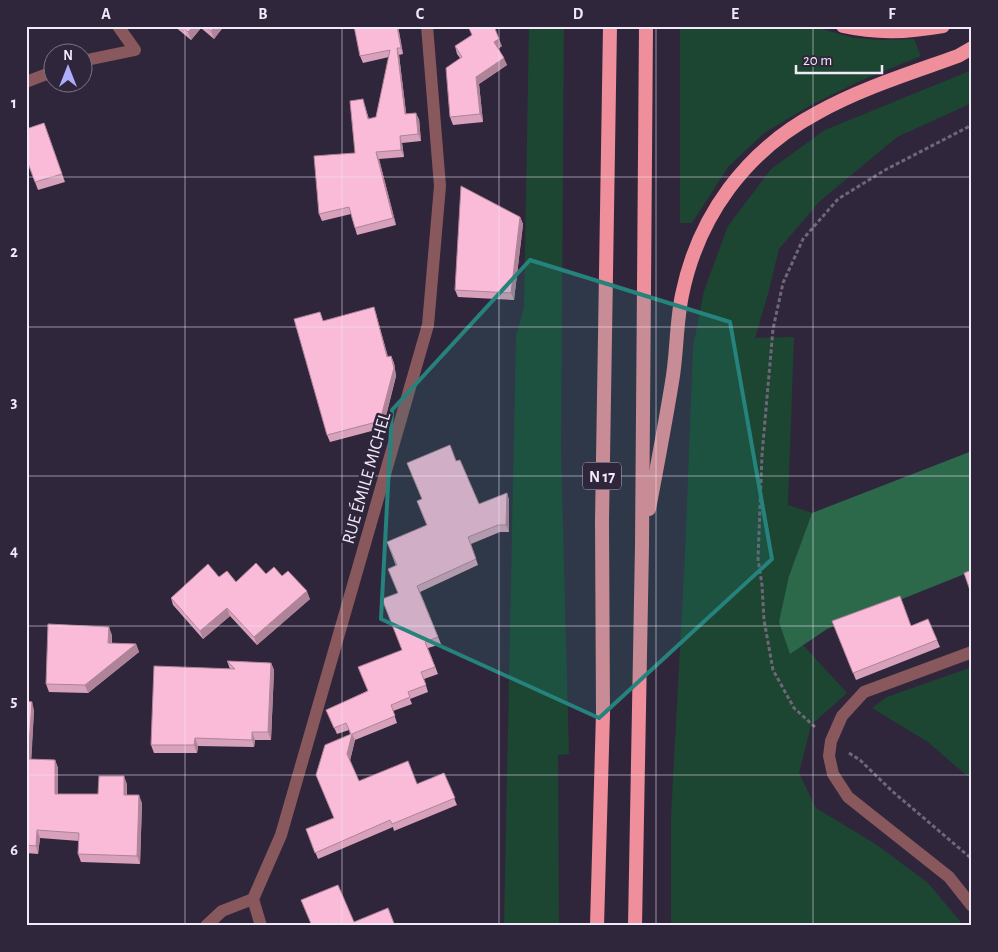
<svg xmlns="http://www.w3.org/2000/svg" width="998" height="952" viewBox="0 0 998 952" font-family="'Alegreya Sans',sans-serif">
  <rect width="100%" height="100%" fill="#30263c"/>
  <!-- green -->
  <g fill="#1c4631">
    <path d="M 529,26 L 564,26 L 561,450 L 569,754 L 558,755 L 559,926 L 504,926 L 516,335 L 524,308 Z"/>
    <path d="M 680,26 L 811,26 L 854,38 L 881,40 L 914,39 L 921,56 L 862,80 L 809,106 L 764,133 L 728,167 L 692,223 L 680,223 Z"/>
    <path d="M 972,70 L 972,103 L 897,137 L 820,201 L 779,249 L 768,294 L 755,338 L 794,337 L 788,505 L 812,513 L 789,576 L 791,653 L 803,645 L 847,693 L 811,725 L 799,773 L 816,808 L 877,845 L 928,883 L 964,926 L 671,926 L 671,817 L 685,555 L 693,347 L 704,291 L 728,226 L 771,169 L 825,130 Z"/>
    <path d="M 972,667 L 972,780 L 928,742 L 872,708 L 887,697 Z"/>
  </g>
  <!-- forest -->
  <path fill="#2c694b" d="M 972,451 L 972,571 L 827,629 L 790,654 L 779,622 L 789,576 L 812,513 Z"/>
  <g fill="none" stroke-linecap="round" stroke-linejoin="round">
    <!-- path -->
    <g stroke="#6e6679" stroke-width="3" stroke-dasharray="4 2.5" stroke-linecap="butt">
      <path d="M 815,727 L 794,708 L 773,670 L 764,620 L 762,585 L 758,559 L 762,455 L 773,329 L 783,283 L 803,239 L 838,199 L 885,170 L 972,125"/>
      <path d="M 849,753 L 860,760 L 892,791 L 972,859"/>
    </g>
    <!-- minor -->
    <g stroke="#88585d" stroke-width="12">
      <path d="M 82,61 L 135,50 L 118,26"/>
      <path d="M 26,82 L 52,72"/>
      <path d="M 972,652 L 864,692 L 842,716 L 831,741 L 829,756 L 833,774 L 848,797 L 949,877 L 972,906"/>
      <path d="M 206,926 L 222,911 L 253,899"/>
      <path d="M 261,926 L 253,899 L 281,835 L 428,325 L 440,186 L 427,26"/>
    </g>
    <!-- trunk -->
    <g stroke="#ef8f9b" stroke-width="14">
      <path d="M 843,26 C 879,34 907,32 943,26"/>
      <path d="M 649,509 C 657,467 665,425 672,382 C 677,354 676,324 682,295 C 698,216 746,151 817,113 C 862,88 911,73 958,56 L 972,48"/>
      <path d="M 597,926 L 603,713 L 602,521 L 610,26"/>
      <path d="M 635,926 L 642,546 L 646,26"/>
    </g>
  </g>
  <!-- wall -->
  <g fill="#d7a1bb">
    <path d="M 26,26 L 34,26 L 26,29 Z"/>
    <path d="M 174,26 L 224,26 L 214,39 L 201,28 L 191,40 Z"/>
    <path d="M 354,26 L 398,26 L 403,54 L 399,55 L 406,113 L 419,119 L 421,141 L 402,143 L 404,157 L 379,159 L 396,225 L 357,235 L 351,214 L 322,221 L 319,214 L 355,153 L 365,106 L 369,119 L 376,117 L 389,57 L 363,63 L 360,56 Z"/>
    <path d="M 455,46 L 502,46 L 498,49 L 507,65 L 479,84 L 483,122 L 453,125 L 450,117 L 460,58 L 457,54 Z"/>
    <path d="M 44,123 L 65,182 L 38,190 L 26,158 Z"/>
    <path d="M 520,217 L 523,224 L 514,300 L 458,297 L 455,290 Z"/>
    <path d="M 376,314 L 388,357 L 391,356 L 394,363 L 396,376 L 383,428 L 330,442 L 327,435 L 323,321 Z"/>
    <path d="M 456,461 L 479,504 L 507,493 L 509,500 L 509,532 L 500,532 L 471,544 L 478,565 L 420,592 L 441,644 L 428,648 L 438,674 L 424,679 L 428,692 L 410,699 L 412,704 L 393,711 L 397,723 L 355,740 L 350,760 L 359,781 L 417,784 L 444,773 L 457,805 L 394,831 L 393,827 L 318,859 L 306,829 L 333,818 L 350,734 L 349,730 L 337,734 L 326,710 L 367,691 L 402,650 L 396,566 L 387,542 L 427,526 L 417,501 L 422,499 L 407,463 Z"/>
    <path d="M 266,574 L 282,576 L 310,599 L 257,645 L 230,616 L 203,639 L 173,605 L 171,598 L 219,577 L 236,582 Z"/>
    <path d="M 832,621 L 937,640 L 940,647 L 856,680 Z"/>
    <path d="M 112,635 L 112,643 L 136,644 L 139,652 L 88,693 L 49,692 L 46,684 Z"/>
    <path d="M 227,661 L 271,663 L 274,670 L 271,740 L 255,740 L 254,747 L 198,746 L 197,753 L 154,753 L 151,745 L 230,669 Z"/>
    <path d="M 26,701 L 34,710 L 31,759 L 55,760 L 58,768 L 58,794 L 98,794 L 127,784 L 127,795 L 142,803 L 140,864 L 81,862 L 78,854 L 79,841 L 40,838 L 38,854 L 26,853 Z"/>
  </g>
  <!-- shaded-wall -->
  <g fill="#af8398">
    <path d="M 193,26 L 200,26 L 201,28 L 191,40 L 188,32 Z"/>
    <path d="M 215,26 L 224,26 L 214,39 L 211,31 Z"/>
    <path d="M 397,26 L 398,26 L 403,54 L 401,48 Z"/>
    <path d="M 499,39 L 502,46 L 496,50 L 494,42 Z"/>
    <path d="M 397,48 L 399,55 L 407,120 L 405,114 Z"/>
    <path d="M 504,58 L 507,65 L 479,84 L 483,122 L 480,114 L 476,77 Z"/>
    <path d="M 416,113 L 419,119 L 421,141 L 418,134 Z"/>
    <path d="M 400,136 L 402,143 L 404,157 L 401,150 Z"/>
    <path d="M 376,152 L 379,159 L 396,225 L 393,218 Z"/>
    <path d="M 520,217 L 523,224 L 514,300 L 511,293 Z"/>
    <path d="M 374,307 L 376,314 L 390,364 L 387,357 Z"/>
    <path d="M 391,356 L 394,363 L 396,376 L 383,428 L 380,421 Z"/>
    <path d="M 507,493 L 509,500 L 509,532 L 506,525 Z"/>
    <path d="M 307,591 L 310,599 L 257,645 L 254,637 Z"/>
    <path d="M 227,608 L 230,616 L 203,639 L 200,631 Z"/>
    <path d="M 109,627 L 112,635 L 111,651 L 108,643 Z"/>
    <path d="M 136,644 L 139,652 L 88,693 L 85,685 Z"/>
    <path d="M 271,663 L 274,670 L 271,740 L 268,732 Z"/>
    <path d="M 32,702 L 34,710 L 31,767 L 28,759 Z"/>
    <path d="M 252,732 L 255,740 L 254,747 L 252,740 Z"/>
    <path d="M 352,734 L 355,740 L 350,761 L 347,754 Z"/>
    <path d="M 195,738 L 198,746 L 197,753 L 194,745 Z"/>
    <path d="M 55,760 L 58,768 L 58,801 L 55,794 Z"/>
    <path d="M 124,776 L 127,784 L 126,803 L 124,795 Z"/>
    <path d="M 139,795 L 142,803 L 140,864 L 137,856 Z"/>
    <path d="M 37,830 L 40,838 L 38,854 L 36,846 Z"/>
  </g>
  <!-- building -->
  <g fill="#fabbd9" stroke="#af8398">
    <path d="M 181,26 L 193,26 L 188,32 Z"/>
    <path d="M 205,26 L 215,26 L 211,31 Z"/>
    <path d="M 354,26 L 397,26 L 401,48 L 397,48 L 405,114 L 416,113 L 418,134 L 400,136 L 401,150 L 376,152 L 393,218 L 355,228 L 349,207 L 319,214 L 314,156 L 355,153 L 350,101 L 363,99 L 368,119 L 376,117 L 390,50 L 360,56 Z"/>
    <path d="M 468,26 L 494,26 L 499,39 L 494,42 L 504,58 L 476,77 L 480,114 L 450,117 L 446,68 L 462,57 L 455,46 L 472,35 Z"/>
    <path d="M 44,123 L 62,174 L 35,182 L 26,158 L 26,129 Z"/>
    <path d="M 461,186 L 520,217 L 511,293 L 455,290 Z"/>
    <path d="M 374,307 L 387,357 L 391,356 L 394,368 L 380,421 L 327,435 L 294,319 L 320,312 L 323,321 Z"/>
    <path d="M 450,445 L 456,461 L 460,460 L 479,504 L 507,493 L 506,525 L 498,525 L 468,537 L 476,559 L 417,586 L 438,637 L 425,642 L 435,667 L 421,672 L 426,685 L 408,692 L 410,697 L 391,705 L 395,716 L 352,734 L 347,754 L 359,781 L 408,761 L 417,784 L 444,773 L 455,798 L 392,824 L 390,820 L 315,853 L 306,829 L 334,818 L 316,775 L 325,745 L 351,734 L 346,723 L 334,728 L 326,710 L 368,691 L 358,667 L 402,650 L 382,599 L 398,593 L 388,569 L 397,565 L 387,542 L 427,525 L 417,501 L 422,499 L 407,463 Z"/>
    <path d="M 256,563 L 266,574 L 274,567 L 282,576 L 288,571 L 307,591 L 254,637 L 227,608 L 200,631 L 171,598 L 208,564 L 219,577 L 227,571 L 236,582 Z"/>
    <path d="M 972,570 L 972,596 L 964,573 Z"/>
    <path d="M 900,596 L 911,626 L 928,619 L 937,640 L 853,673 L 832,621 Z"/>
    <path d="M 48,624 L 109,627 L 108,643 L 136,644 L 85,685 L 46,684 Z"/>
    <path d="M 227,661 L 271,663 L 268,732 L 252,732 L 252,740 L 195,738 L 194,745 L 151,745 L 154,666 L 235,669 Z"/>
    <path d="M 26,701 L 32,702 L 28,759 L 55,760 L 55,794 L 98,794 L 99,776 L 124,776 L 124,795 L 139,795 L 137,856 L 78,854 L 79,833 L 37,830 L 36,846 L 26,845 Z"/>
    <path d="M 338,885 L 354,922 L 388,908 L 395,926 L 312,926 L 301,900 Z"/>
  </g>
  <!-- marked area -->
  <path fill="#26827c" fill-opacity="0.2" stroke="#26827c" stroke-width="4" stroke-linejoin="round" d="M 530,260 L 730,322 L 772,559 L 599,718 L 381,619 L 392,410 Z"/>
  <!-- grid -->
  <path fill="none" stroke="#f0eaf9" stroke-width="1" stroke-opacity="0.55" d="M 185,26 L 185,926M 342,26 L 342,926M 499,26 L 499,926M 656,26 L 656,926M 813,26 L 813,926M 26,177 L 972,177M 26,327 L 972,327M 26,476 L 972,476M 26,626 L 972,626M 26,775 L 972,775"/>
  <g text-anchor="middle" stroke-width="5" stroke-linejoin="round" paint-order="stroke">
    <!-- shield labels -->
    <rect fill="#30263c" stroke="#b6afc0" stroke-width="1" x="583" y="462.5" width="38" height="27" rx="4"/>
    <g font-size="16" font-weight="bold" fill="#f0eaf9">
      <text x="602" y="482">N 17</text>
    </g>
    <!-- street labels -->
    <g font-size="18" fill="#f0eaf9" stroke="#30263c">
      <text transform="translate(366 478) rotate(-74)" y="6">RUE ÉMILE MICHEL</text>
    </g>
  </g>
  <!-- border -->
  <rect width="998" height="952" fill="none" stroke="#30263c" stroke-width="55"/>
  <!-- north arrow -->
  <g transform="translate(68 68)"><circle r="24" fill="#30263c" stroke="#7d7488"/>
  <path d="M0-4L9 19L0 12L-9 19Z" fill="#aeaefb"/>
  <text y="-8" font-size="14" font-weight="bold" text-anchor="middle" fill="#f0eaf9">N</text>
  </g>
  <!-- scale -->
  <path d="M796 65v8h86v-8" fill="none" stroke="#f0eaf9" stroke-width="2.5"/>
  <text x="803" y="65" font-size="15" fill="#f0eaf9" stroke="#30263c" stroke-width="4" paint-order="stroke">20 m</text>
  <rect x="28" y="28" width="942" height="896" fill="none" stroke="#f0eaf9" stroke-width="2"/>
  <g font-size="16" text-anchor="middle" font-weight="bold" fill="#f0eaf9">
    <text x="106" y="19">A</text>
    <text x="263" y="19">B</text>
    <text x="420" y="19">C</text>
    <text x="578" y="19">D</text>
    <text x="735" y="19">E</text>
    <text x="892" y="19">F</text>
    <text x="14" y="108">1</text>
    <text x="14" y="257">2</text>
    <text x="14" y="407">3</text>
    <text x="14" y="556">4</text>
    <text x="14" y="706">5</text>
    <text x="14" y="855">6</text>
  </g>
</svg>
